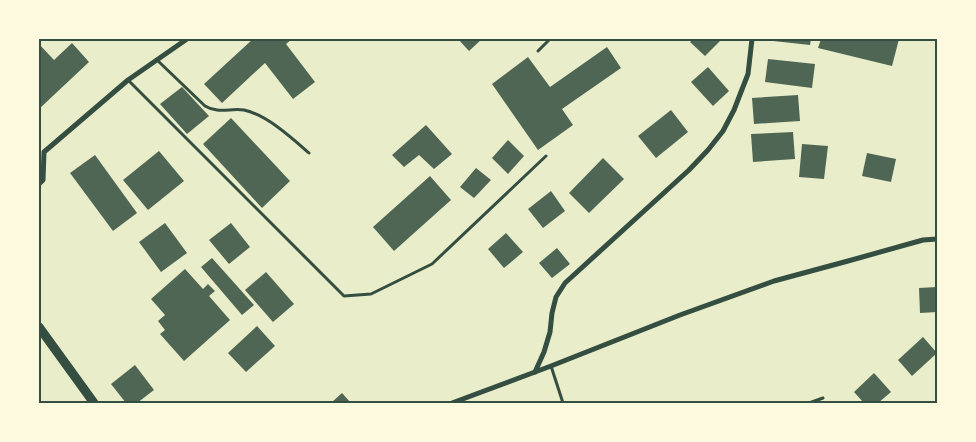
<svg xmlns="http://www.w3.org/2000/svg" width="976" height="442" viewBox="0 0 976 442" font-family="'Roboto Condensed',sans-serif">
  <rect width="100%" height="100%" fill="#e9edc9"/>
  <!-- building -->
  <g fill="#4f6655">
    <path d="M 253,39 L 292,39 L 286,44 L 315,82 L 293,99 L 265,63 L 222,103 L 204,84 Z"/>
    <path d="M 458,39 L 482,39 L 469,51 Z"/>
    <path d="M 693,39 L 722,39 L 705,56 L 690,42 Z"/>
    <path d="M 764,39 L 811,39 L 810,45 L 764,40 Z"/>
    <path d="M 821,39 L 899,39 L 892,66 L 818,48 Z"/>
    <path d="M 72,43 L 89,62 L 39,109 L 39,44 L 54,60 Z"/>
    <path d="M 607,47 L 621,68 L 562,109 L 573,125 L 538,150 L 492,84 L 528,57 L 550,87 Z"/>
    <path d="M 768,59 L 815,64 L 812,88 L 765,82 Z"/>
    <path d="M 708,67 L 729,91 L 713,106 L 691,82 Z"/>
    <path d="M 182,87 L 209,116 L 187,134 L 160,104 Z"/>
    <path d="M 798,95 L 800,121 L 754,124 L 752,98 Z"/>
    <path d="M 671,110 L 688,132 L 656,158 L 638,136 Z"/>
    <path d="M 231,118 L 290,181 L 262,208 L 203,144 Z"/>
    <path d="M 426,125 L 452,154 L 434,169 L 419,155 L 404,167 L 392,155 Z"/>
    <path d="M 793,132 L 795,159 L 753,162 L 751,134 Z"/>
    <path d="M 508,140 L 524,156 L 508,174 L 492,158 Z"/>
    <path d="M 802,144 L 828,146 L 824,179 L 799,177 Z"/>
    <path d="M 159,151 L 184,181 L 148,210 L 123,180 Z"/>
    <path d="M 867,153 L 896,159 L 891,182 L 862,176 Z"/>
    <path d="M 95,155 L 137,213 L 113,231 L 70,173 Z"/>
    <path d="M 603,158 L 624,179 L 589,213 L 569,193 Z"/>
    <path d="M 476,168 L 491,180 L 474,198 L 460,187 Z"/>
    <path d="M 430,176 L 451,200 L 394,251 L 373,227 Z"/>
    <path d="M 551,191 L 565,211 L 543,228 L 528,209 Z"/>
    <path d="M 165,223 L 187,253 L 161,272 L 139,242 Z"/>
    <path d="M 231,223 L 250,247 L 229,264 L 209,240 Z"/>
    <path d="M 506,233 L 523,252 L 504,268 L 488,249 Z"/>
    <path d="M 557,248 L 570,264 L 552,278 L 539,263 Z"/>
    <path d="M 212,258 L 254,305 L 242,315 L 201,267 Z"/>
    <path d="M 185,269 L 203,289 L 208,284 L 215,291 L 209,296 L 230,320 L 184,361 L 160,334 L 165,330 L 158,321 L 165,315 L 151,299 Z"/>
    <path d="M 266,272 L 294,304 L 273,322 L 245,290 Z"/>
    <path d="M 937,287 L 937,312 L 920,313 L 919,288 Z"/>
    <path d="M 257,326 L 275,346 L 246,372 L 228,353 Z"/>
    <path d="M 923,337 L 937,353 L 912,376 L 898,360 Z"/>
    <path d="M 135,365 L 154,390 L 137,403 L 126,403 L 111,384 Z"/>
    <path d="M 874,373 L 891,392 L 878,403 L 864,403 L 854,392 Z"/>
    <path d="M 342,393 L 351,403 L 331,403 Z"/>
  </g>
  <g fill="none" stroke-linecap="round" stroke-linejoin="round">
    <!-- service -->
    <g stroke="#344e41" stroke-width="3">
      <path d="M 538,51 L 550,39"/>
      <path d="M 157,60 L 205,106 C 218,114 230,108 244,110 C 267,115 292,138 309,153"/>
      <path d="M 128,80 L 344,296 L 371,294 L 432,264 L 546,156"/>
      <path d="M 551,366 L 563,403"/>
      <path d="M 809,403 L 823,398"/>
    </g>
    <!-- minor -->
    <g stroke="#344e41" stroke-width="5">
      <path d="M 39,184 L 43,180 L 44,152 L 128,80 L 187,39"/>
      <path d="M 535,372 L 544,352 L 550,332 L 552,313 L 556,297 L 565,283 L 689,170 L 708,150 L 723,131 L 734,110 L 748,74 L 752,39"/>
      <path d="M 452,403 L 551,366 L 680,315 L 774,281 L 848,261 L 923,240 L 937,239"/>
    </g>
    <!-- tertiary -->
    <path stroke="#344e41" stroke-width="9" d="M 39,327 L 94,403"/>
  </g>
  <!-- border -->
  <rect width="976" height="442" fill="none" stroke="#fefae0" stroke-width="80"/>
  <rect x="40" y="40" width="896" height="362" fill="none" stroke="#344e41" stroke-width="2"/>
</svg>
